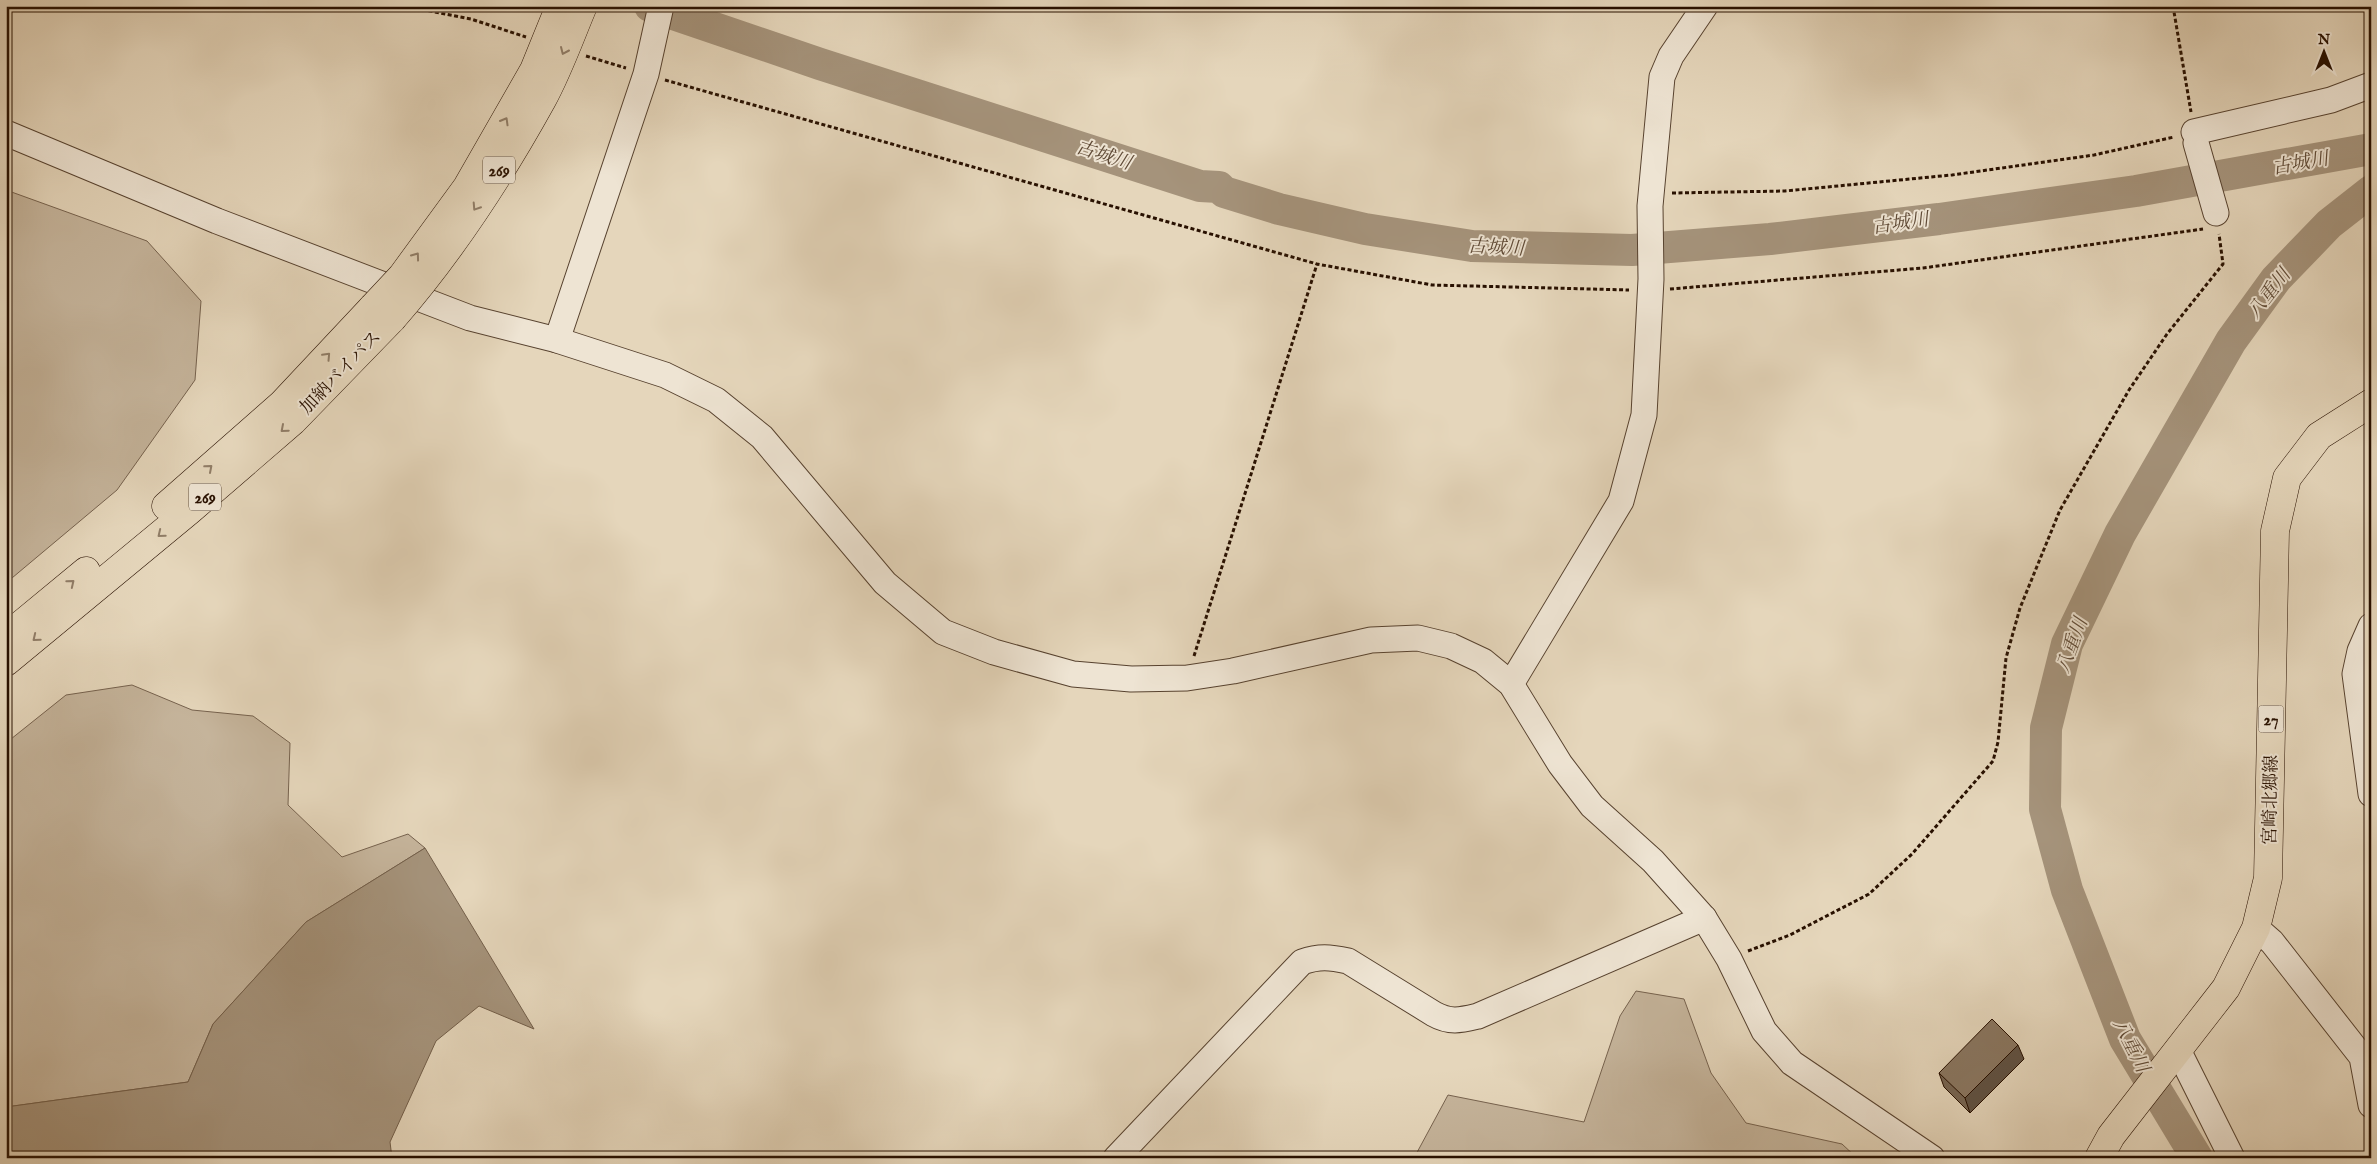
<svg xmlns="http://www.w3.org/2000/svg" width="2377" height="1164" viewBox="0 0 2377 1164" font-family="'IM FELL English','Noto Serif JP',serif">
  <rect width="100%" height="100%" fill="#e5d6bb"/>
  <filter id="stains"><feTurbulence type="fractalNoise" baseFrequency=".004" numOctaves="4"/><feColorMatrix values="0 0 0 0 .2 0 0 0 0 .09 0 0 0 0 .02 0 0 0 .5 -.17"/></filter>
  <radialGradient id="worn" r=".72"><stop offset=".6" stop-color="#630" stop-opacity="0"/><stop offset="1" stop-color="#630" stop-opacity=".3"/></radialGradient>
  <!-- green -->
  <g fill="#c5b49b" stroke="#76624e">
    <path d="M 6,190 L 147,241 L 201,301 L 195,380 L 117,490 L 6,583 Z"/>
    <path d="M 132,685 L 192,710 L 253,716 L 290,743 L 288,805 L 342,857 L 408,834 L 425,848 L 306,922 L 213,1024 L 188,1082 L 6,1107 L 6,743 L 66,695 Z"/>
    <path d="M 1636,991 L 1684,999 L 1711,1073 L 1746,1123 L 1842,1144 L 1857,1158 L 1414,1158 L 1448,1095 L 1584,1122 L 1620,1016 Z"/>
  </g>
  <!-- water -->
  <path fill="#a5937b" stroke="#735f4a" d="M 425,848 L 534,1029 L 479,1006 L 436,1041 L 390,1142 L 392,1158 L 6,1158 L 6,1107 L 188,1082 L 213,1024 L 306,922 Z"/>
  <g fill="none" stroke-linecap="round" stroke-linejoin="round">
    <!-- river -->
    <g stroke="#a5937b" stroke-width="32">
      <path d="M 650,6 L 820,64 L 1200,186 L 1219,187 L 1224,192 L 1279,209 L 1365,229 L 1472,246 L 1632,250 L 1770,239 L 1939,219 L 2136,191 L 2371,149"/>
      <path d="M 2197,1158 L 2125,1039 L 2067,890 L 2045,809 L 2046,728 L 2067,644 L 2120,534 L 2231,341 L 2276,279 L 2329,224 L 2371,191"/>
    </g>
    <defs>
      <g id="minor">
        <path d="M 2194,132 L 2331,100 L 2371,85"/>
        <path d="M 6,133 L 217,221 L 470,318 L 557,340 L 665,375 L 716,400 L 762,437 L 885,583 L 943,632 L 994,652 L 1073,674 L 1131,679 L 1187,678 L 1233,671 L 1371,640 L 1418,638 L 1451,646 L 1483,661 L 1511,684 L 1560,764 L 1592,806 L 1653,861 L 1704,918 L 1729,959 L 1764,1031 L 1792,1063 L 1932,1158"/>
        <path d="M 2196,143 L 2216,213"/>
        <path d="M 557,340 L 646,74 L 661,6"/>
        <path d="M 2371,626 L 2360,651 L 2355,674 L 2371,794"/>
        <path d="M 1511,684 L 1621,501 L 1644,415 L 1651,279 L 1650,206 L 1662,77 L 1671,56 L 1705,6"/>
        <path d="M 2256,928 L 2272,942 L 2362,1057 L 2371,1105"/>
        <path d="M 2178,1050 L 2232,1158"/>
        <path d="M 1116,1158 L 1302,962 C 1319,956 1330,957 1348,961 L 1434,1014 C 1450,1023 1461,1020 1478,1016 L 1704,918"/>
      </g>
      <path id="major" d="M 2099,1158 L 2111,1136 L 2226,988 L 2256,928 L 2268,878 L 2275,531 L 2287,478 L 2319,436 L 2371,403"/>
      <g id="highway">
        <path d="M 166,506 L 282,404 L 373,307"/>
        <path d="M 6,637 L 86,571"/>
        <path d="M 6,662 L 190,510 L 293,421 L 392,319"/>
      </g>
    </defs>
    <!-- minor casing -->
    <use href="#minor" stroke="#57422f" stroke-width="27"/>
    <!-- major casing -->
    <use href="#major" stroke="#281000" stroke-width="29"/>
    <!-- highway casing -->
    <use href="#highway" stroke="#281000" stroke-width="29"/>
    <!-- path -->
    <g stroke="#281000" stroke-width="3" stroke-dasharray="4 2.5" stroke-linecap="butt">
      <path d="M 403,6 L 471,19 L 526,37"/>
      <path d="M 2173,6 L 2191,112"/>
      <path d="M 586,56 L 626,68"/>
      <path d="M 665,80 L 1317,264 L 1432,285 L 1629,290"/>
      <path d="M 1672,193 L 1785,191 L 1952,175 L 2094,155 L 2174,137"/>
      <path d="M 1670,289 L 1923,268 L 2203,229"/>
      <path d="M 1194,656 L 1317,264"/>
      <path d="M 1748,951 L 1790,935 L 1869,894 L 1912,854 L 1993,761 L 1998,742 L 2006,658 L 2020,608 L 2060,510 L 2129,390 L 2167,334 L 2223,264 L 2219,234"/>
    </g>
    <!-- minor -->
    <use href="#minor" stroke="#eee4d3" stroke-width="25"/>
    <!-- major -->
    <use href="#major" stroke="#e5d6bb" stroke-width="28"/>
    <!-- highway -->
    <use href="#highway" stroke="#e5d6bb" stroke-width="28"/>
    <defs>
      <g id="highway-bridge">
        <path d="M 373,307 L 402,276 L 467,187 L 534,70 L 560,6"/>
        <path d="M 392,319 C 448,255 501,174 542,100 C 558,71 570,37 583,6"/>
      </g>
    </defs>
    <!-- highway-bridge casing -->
    <use href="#highway-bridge" stroke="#281000" stroke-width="29" stroke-linecap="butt"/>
    <!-- highway-bridge -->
    <use href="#highway-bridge" stroke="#e5d6bb" stroke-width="28"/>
  </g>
  <!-- wall -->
  <path fill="#776653" stroke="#281000" d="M 2024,1059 L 1970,1113 L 1944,1087 L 1939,1073 Z"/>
  <!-- shaded-wall -->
  <path fill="#615344" stroke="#281000" d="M 2018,1045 L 2024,1059 L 1970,1113 L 1965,1098 Z"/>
  <!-- building -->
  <path fill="#8a7761" stroke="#281000" d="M 1992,1019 L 2018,1045 L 1965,1098 L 1939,1073 Z"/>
  <!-- one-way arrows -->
  <defs><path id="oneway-chevron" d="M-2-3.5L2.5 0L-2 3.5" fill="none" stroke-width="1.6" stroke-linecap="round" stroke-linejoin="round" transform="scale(1.25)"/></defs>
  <g stroke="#907d67">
    <use href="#oneway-chevron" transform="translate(564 51) rotate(114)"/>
    <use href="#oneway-chevron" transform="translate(505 121) rotate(-60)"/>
    <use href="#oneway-chevron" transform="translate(476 207) rotate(123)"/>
    <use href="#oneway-chevron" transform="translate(416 256) rotate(-54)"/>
    <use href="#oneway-chevron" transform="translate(327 356) rotate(-47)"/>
    <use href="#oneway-chevron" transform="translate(284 429) rotate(139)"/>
    <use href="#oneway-chevron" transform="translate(209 468) rotate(-41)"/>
    <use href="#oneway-chevron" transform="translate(161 534) rotate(141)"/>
    <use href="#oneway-chevron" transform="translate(71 583) rotate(-39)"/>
    <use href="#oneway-chevron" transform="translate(36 638) rotate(141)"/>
  </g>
  <g text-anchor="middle" stroke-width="4" stroke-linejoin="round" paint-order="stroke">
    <!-- shield labels -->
    <g fill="#eee4d3" stroke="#63503f" stroke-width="1">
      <rect x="483" y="156.5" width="32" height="27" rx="4"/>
      <rect x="189" y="483.5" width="32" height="27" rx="4"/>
      <rect x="2258.5" y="705.5" width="25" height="27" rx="4"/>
    </g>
    <g font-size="16" font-weight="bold" fill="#281000">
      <text x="499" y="176">269</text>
      <text x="205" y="503">269</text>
      <text x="2271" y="725">27</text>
    </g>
    <!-- street labels -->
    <g font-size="18" fill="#281000" stroke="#eee4d3">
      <text transform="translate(340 372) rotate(-46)" y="6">加納バイパス</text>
      <text transform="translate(2270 800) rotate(-89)" y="6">宮崎北郷線</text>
    </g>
    <!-- water labels -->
    <g font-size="19" font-style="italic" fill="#604b37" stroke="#eee4d3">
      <text transform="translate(1104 154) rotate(18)" y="7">古城川</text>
      <text transform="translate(2300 162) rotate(-10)" y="7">古城川</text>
      <text transform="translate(1900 222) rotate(-8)" y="7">古城川</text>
      <text transform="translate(1496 246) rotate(3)" y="7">古城川</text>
      <text transform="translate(2268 293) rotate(-52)" y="7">八重川</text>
      <text transform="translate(2071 645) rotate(-70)" y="7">八重川</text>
      <text transform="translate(2132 1045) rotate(63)" y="7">八重川</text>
    </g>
  </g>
  <!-- margin -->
  <rect width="2377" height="1164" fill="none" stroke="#e5d6bb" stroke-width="25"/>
  <rect x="8" y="8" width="2362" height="1149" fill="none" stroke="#281000" stroke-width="2.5"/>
  <rect x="12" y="12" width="2352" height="1139" fill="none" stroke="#281000"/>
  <!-- north arrow -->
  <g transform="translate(2324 52)" stroke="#eee4d3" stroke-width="4" paint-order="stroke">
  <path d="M0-4L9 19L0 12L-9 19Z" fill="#281000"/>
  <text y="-8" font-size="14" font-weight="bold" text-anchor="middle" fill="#281000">N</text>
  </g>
  <rect width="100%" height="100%" filter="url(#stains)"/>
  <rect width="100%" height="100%" fill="url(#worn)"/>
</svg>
